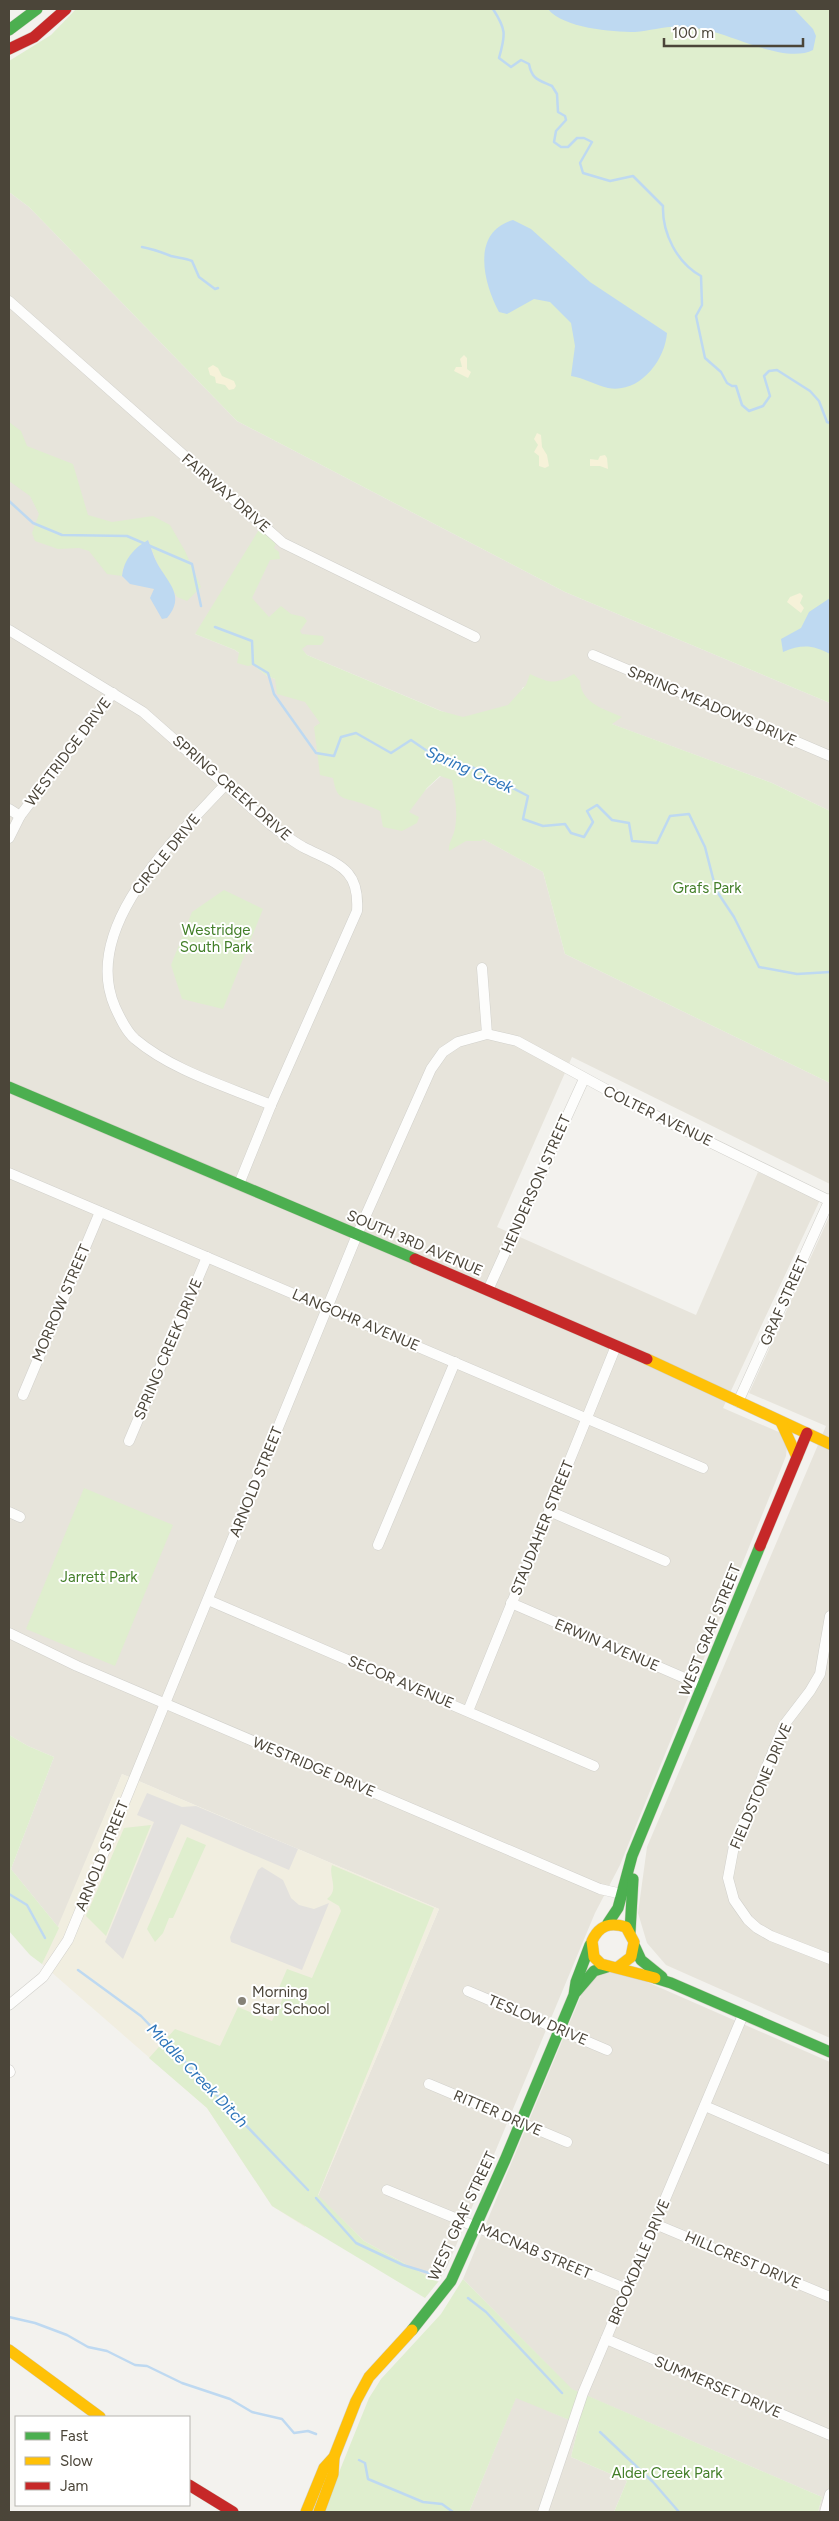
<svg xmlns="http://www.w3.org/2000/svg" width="839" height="2521" viewBox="0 0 839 2521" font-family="Figtree,sans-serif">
  <rect width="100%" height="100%" fill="#f3f2ee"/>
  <!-- residential -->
  <g fill="#e7e4db">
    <path d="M 9,192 L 29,207 L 237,421 L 565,592 L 830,703 L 830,811 L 772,783 L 587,715 L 523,687 L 511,712 L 463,720 L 307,655 L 249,598 L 195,634 L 235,650 L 267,676 L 293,685 L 411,803 L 441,776 L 453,777 L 460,826 L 543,872 L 565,954 L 830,1083 L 830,1184 L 572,1057 L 497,1227 L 696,1315 L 758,1172 L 820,1200 L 723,1408 L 788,1436 L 786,1456 L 620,1865 L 595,1913 L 447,2267 L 438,2282 L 364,2241 L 318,2196 L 439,1909 L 122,1774 L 59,1928 L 11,1869 L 54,1757 L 28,1746 L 9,1735 Z"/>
    <path d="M 830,1215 L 830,2038 L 666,1965 L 647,1943 L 638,1913 L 647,1847 L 826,1426 L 749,1393 Z"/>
    <path d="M 622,1971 L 830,2062 L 830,2512 L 818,2512 L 822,2497 L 571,2389 L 463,2279 L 585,1986 L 599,1972 Z"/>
    <path d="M 516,2397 L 579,2424 L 571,2457 L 627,2481 L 614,2512 L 469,2512 Z"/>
  </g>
  <!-- education -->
  <path fill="#f1eee0" d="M 122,1774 L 439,1909 L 305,2227 L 272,2206 L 207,2108 L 42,1964 Z"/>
  <!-- green -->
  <g fill="#dfeece">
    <path d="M 76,9 L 830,9 L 830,703 L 565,592 L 237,421 L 29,207 L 9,192 L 9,61 L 51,35 Z"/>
    <path d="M 9,422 L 21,431 L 27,446 L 73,464 L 88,515 L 112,522 L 153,516 L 170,525 L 185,551 L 201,587 L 187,601 L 177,597 L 157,563 L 148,540 L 123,568 L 122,576 L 107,574 L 89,551 L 79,548 L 58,549 L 35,541 L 32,533 L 39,514 L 30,496 L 9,481 Z"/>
    <path d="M 260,528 L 276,543 L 274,548 L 279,552 L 280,559 L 270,560 L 252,598 L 269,617 L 281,606 L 291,614 L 304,617 L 307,621 L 300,631 L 302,634 L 323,636 L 324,641 L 321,645 L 307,645 L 302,649 L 307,655 L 441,711 L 463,717 L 508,705 L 526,685 L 530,674 C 550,683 554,685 574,674 L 580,681 C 581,703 604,709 622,717 L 612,724 L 772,783 L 830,811 L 830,1083 L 565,954 L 543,872 L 483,839 L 481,841 L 466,841 L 449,851 C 448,843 454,836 455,828 C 458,811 455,797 452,780 L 440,776 L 427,788 L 409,812 L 419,817 L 417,823 L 402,831 L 383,827 L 380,811 C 374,808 367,805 361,803 C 341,797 337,800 333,778 L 320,775 L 314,727 L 320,723 L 305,702 L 277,694 L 275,679 L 267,676 L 253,665 L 248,666 L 237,663 L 239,653 L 235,650 L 195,634 Z"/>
    <path d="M 224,890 L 263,909 L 223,1009 L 182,999 L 171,965 L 192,912 Z"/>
    <path d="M 84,1488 L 173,1525 L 115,1666 L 26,1629 Z"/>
    <path d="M 9,1735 L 28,1746 L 54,1757 L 11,1869 L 59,1928 L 42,1964 L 30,1955 L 9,1931 Z"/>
    <path d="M 151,1825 L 106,1936 L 86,1916 L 124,1828 Z"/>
    <path d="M 187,1837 L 206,1845 L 173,1918 L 169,1918 L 163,1933 L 155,1942 L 147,1929 Z"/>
    <path d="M 332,1865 L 434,1908 L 318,2195 L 364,2241 L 438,2282 L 425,2298 L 272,2206 L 207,2108 L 149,2058 L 175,2029 L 220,2046 L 238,2007 L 272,2021 L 285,1994 L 278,1990 L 287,1969 L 312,1978 L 341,1911 L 339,1906 L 327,1899 C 340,1889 328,1877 332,1865 Z"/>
    <path d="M 463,2279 L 572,2389 L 822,2497 L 818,2512 L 614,2512 L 627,2481 L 571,2457 L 579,2424 L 516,2398 L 469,2512 L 323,2512 L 369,2398 L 381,2379 L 441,2314 Z"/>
  </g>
  <!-- sand -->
  <g fill="#f6f2d9">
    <path d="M 464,355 L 467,358 L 467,369 L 471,372 L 468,378 L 454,371 L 456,367 L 462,367 L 460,359 Z"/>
    <path d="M 213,365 L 218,368 L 222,376 L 234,381 L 236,386 L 234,389 L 229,390 L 225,385 L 216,383 L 215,377 L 210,375 L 208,368 Z"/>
    <path d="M 537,433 L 541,435 L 542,447 L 547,455 L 549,466 L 545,468 L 539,466 L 539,456 L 534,452 L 538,445 L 534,439 Z"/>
    <path d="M 605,455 L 607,458 L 608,469 L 600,466 L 590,466 L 590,459 L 598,460 L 600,456 Z"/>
    <path d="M 800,593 L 803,596 L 800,603 L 804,608 L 801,613 L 787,602 L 790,597 Z"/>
  </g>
  <!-- parking -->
  <g fill="#e3e1de">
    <path d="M 147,1793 L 182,1807 L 196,1806 L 298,1849 L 289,1870 L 181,1824 L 123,1959 L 105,1942 L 154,1822 L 137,1815 Z"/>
    <path d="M 262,1867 L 283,1880 L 291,1898 L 299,1905 L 314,1909 L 329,1903 L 302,1970 L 231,1942 L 230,1937 L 258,1870 Z"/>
  </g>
  <!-- water -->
  <g fill="#bed9f1">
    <path d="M 548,9 L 794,9 L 813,29 L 816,36 L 813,50 C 788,63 740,39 714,32 C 705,29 694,28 684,27 C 668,25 651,31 635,32 C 612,32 563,28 548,9 Z"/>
    <path d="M 513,220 L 531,229 L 590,282 L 667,333 C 665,361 639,394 608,388 C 596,385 584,378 571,376 L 575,346 L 571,323 L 550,302 L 534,299 L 507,314 L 499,312 C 483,282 471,232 513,220 Z"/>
    <path d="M 148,540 C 151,547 153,556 157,563 C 168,583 186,596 167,618 L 162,619 L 150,598 L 154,589 L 130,584 L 122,576 C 124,559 134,548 148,540 Z"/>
    <path d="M 830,598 L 830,654 C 813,645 802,644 783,652 L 781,639 L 801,628 L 809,612 Z"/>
  </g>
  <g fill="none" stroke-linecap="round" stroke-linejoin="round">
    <!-- stream -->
    <g stroke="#bed9f1" stroke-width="2.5">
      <path d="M 493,9 C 506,29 506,34 499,58 L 511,67 L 521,60 L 529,64 C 532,80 539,80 552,86 L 557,94 L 558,112 L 565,116 L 566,120 L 556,131 L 554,142 L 561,147 L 568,147 L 577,138 L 584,138 L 592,142 L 580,163 L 583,173 L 610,181 L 633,176 L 663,206 C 662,233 677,263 701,276 L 702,305 L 696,316 L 705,358 L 721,372 L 727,383 L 732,386 L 736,386 L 742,405 L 749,411 L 763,406 L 770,396 L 764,376 L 769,371 L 777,370 L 810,391 L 819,401 L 827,422 L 830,423"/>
      <path d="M 142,247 C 153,249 161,252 171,256 C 178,258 185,258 192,261 L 199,277 L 215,289 L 218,288"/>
      <path d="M 9,501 L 33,523 L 62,535 L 127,536 L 192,564 L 201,606"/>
      <path d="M 215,627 L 252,641 L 253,664 L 268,673 L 274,694 L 316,753 L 334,756 L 341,737 L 356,733 L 391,753 L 411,740 L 433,755 L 474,768 L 528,796 L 523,819 L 543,826 L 565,824 L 571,833 L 584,837 L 593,822 L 587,811 L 597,805 L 612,820 L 629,823 L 632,841 L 657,843 L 670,816 L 689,814 L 705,847 L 716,890 L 734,917 L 759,967 L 797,974 L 830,972"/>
      <path d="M 9,1894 L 27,1905 L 45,1938"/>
      <path d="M 78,1970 L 141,2016 L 308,2190"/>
      <path d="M 316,2198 L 356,2243 L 403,2265 L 429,2273"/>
      <path d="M 468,2298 L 486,2312 L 562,2393"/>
      <path d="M 9,2317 L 35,2323 L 67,2335 L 88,2347 L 107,2351 L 135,2365 L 147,2366 L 182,2383 L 230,2399 L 252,2412 L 282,2419 L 294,2433 L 308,2431 L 316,2434"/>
      <path d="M 600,2432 L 653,2482 L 679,2512"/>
      <path d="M 359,2460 L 365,2463 L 368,2479 L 423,2502 L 442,2504 L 453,2512"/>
    </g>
    <defs>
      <g id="street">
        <path d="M 9,301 L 283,543 L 475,637"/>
        <path d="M 9,630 L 143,712 L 271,825 C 281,832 292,841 303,847 C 336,864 360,867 357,911 L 271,1105 L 239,1184"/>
        <path d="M 593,655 L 830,756"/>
        <path d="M 225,785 C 176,838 80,927 115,1007 C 120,1018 126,1031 135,1039 C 173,1071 226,1086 271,1105"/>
        <path d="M 9,809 L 20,816"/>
        <path d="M 9,838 L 20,816 L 113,693"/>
        <path d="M 482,968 L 487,1034"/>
        <path d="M 9,1173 L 703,1468"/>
        <path d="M 488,1290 L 584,1079"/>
        <path d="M 23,1395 L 100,1212"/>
        <path d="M 738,1402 L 830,1199"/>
        <path d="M 129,1441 L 207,1257"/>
        <path d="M 549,1511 L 665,1561"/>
        <path d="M 9,1512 L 20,1517"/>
        <path d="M 378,1545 L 455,1362"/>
        <path d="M 208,1600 L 594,1766"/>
        <path d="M 511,1603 L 703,1686"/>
        <path d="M 830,1616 L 820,1674 L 810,1691 L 784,1725 L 734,1846 L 728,1878 L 734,1900 L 748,1920 L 757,1928 L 771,1936 L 830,1959"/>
        <path d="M 9,1633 L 77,1666 L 600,1889 L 622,1894"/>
        <path d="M 468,1711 L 616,1346"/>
        <path d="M 468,1991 L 607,2050"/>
        <path d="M 9,2005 L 43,1977 L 68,1940 L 357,1235 L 431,1069 L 443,1052 L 458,1042 L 487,1034 L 517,1041 L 642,1109 L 830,1201"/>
        <path d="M 9,2070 L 10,2072"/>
        <path d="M 429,2084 L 567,2142"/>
        <path d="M 705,2106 L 830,2160"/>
        <path d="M 387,2190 L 627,2289"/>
        <path d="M 655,2224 L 830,2297"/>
        <path d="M 606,2339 L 830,2435"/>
        <path d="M 543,2512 L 583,2393 L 743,2015"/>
        <path d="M 825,2512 L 830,2494"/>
      </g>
      <g id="fast">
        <path d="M 9,30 L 37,9"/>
        <path d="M 9,1087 L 415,1259"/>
        <path d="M 608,1923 L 618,1908 L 632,1856 L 760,1546"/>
        <path d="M 630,1932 L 633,1879"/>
        <path d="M 635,1947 L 641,1960 L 662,1977"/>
        <path d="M 655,1978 L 671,1983 L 830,2052"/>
        <path d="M 576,1992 L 594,1971 L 607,1967"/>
        <path d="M 412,2330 L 451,2281 L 505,2160 L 574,1995 L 576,1982 L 590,1945"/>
      </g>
      <g id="slow">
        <path d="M 647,1359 L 830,1444"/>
        <path d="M 781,1422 L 797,1457"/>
        <path d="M 618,1967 L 631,1957 L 634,1942 L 626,1927 C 610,1922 599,1925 592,1941 L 594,1957 L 601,1964 L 655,1978"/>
        <path d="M 9,2350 L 100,2417"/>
        <path d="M 306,2512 L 324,2468 L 334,2457 L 356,2401 L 369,2377 L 412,2330"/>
        <path d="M 319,2512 L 333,2474 L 334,2457"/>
      </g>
      <g id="jam">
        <path d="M 9,49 L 34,37 L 66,9"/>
        <path d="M 415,1259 L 647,1359"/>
        <path d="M 760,1546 L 807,1433"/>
        <path d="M 189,2485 L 233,2512"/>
      </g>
    </defs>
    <!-- street casing -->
    <use href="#street" stroke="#d1d0cb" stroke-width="11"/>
    <!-- fast casing -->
    <use href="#fast" stroke="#d3d0c5" stroke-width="12"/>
    <!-- slow casing -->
    <use href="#slow" stroke="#d3d0c5" stroke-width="12"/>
    <!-- jam casing -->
    <use href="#jam" stroke="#d3d0c5" stroke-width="12"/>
    <!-- street -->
    <use href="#street" stroke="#fdfdfc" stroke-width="10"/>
    <!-- fast -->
    <use href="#fast" stroke="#4caf50" stroke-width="11"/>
    <!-- slow -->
    <use href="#slow" stroke="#ffc107" stroke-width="11"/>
    <!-- jam -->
    <use href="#jam" stroke="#c62828" stroke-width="11"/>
  </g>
  <!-- markers -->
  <circle fill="#868278" stroke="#fff" stroke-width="2" cx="242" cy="2001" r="5"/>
  <g text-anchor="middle" stroke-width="4" stroke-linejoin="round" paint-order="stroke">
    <!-- street labels -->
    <g font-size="15" fill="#4b4539" stroke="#fff">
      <text transform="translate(226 493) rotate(41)" y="5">FAIRWAY DRIVE</text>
      <text transform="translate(712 706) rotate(23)" y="5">SPRING MEADOWS DRIVE</text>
      <text transform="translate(68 752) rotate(-53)" y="5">WESTRIDGE DRIVE</text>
      <text transform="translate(232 788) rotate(41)" y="5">SPRING CREEK DRIVE</text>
      <text transform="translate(166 854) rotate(-51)" y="5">CIRCLE DRIVE</text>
      <text transform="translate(658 1116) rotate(26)" y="5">COLTER AVENUE</text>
      <text transform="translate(536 1184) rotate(-66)" y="5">HENDERSON STREET</text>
      <text transform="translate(415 1243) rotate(23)" y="5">SOUTH 3RD AVENUE</text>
      <text transform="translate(784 1301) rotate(-66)" y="5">GRAF STREET</text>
      <text transform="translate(61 1303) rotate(-67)" y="5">MORROW STREET</text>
      <text transform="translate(356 1320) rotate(23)" y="5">LANGOHR AVENUE</text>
      <text transform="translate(168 1349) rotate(-67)" y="5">SPRING CREEK DRIVE</text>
      <text transform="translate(256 1482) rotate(-68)" y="5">ARNOLD STREET</text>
      <text transform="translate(542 1528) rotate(-68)" y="5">STAUDAHER STREET</text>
      <text transform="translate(710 1630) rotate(-68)" y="5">WEST GRAF STREET</text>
      <text transform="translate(607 1645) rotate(23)" y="5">ERWIN AVENUE</text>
      <text transform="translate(401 1682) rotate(23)" y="5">SECOR AVENUE</text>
      <text transform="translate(314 1767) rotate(23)" y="5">WESTRIDGE DRIVE</text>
      <text transform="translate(761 1786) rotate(-67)" y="5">FIELDSTONE DRIVE</text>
      <text transform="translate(102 1856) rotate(-68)" y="5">ARNOLD STREET</text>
      <text transform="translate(538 2020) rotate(23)" y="5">TESLOW DRIVE</text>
      <text transform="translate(498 2113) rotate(23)" y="5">RITTER DRIVE</text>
      <text transform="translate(462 2216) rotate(-65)" y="5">WEST GRAF STREET</text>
      <text transform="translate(535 2251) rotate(23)" y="5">MACNAB STREET</text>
      <text transform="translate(743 2260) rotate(23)" y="5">HILLCREST DRIVE</text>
      <text transform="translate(639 2262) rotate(-67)" y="5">BROOKDALE DRIVE</text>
      <text transform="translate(718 2387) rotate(23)" y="5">SUMMERSET DRIVE</text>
    </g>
    <!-- park labels -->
    <g font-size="15" fill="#437f29" stroke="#fff">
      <text x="707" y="893">Grafs Park</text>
      <text x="216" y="935">Westridge<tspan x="216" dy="17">South Park</tspan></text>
      <text x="99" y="1582">Jarrett Park</text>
      <text x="667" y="2478">Alder Creek Park</text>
    </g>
    <!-- poi labels -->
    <g font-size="15" fill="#4b4539" stroke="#fff" text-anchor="start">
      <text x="252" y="1997">Morning<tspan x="252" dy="17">Star School</tspan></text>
    </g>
    <!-- water labels -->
    <g font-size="16" font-style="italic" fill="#2e75ba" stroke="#fff">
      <text transform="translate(470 769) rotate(24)" y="6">Spring Creek</text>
      <text transform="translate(198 2075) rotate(46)" y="6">Middle Creek Ditch</text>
    </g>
  </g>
  <!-- border -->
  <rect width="839" height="2521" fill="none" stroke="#4b4539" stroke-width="20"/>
  <!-- legend -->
  <rect x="15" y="2416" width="175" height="90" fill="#ffffff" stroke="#b7b5b0"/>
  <rect x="25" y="2432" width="25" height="8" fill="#4caf50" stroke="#b7b5b0"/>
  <text x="60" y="2441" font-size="15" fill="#4b4539">Fast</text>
  <rect x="25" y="2457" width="25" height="8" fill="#ffc107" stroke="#b7b5b0"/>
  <text x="60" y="2466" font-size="15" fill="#4b4539">Slow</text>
  <rect x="25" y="2482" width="25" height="8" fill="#c62828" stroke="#b7b5b0"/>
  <text x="60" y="2491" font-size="15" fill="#4b4539">Jam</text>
  <!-- scale -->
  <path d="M664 38v8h139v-8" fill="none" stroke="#4b4539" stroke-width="2.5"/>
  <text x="672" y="38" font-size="15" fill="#4b4539" stroke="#ffffff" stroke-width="4" paint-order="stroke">100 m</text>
</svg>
